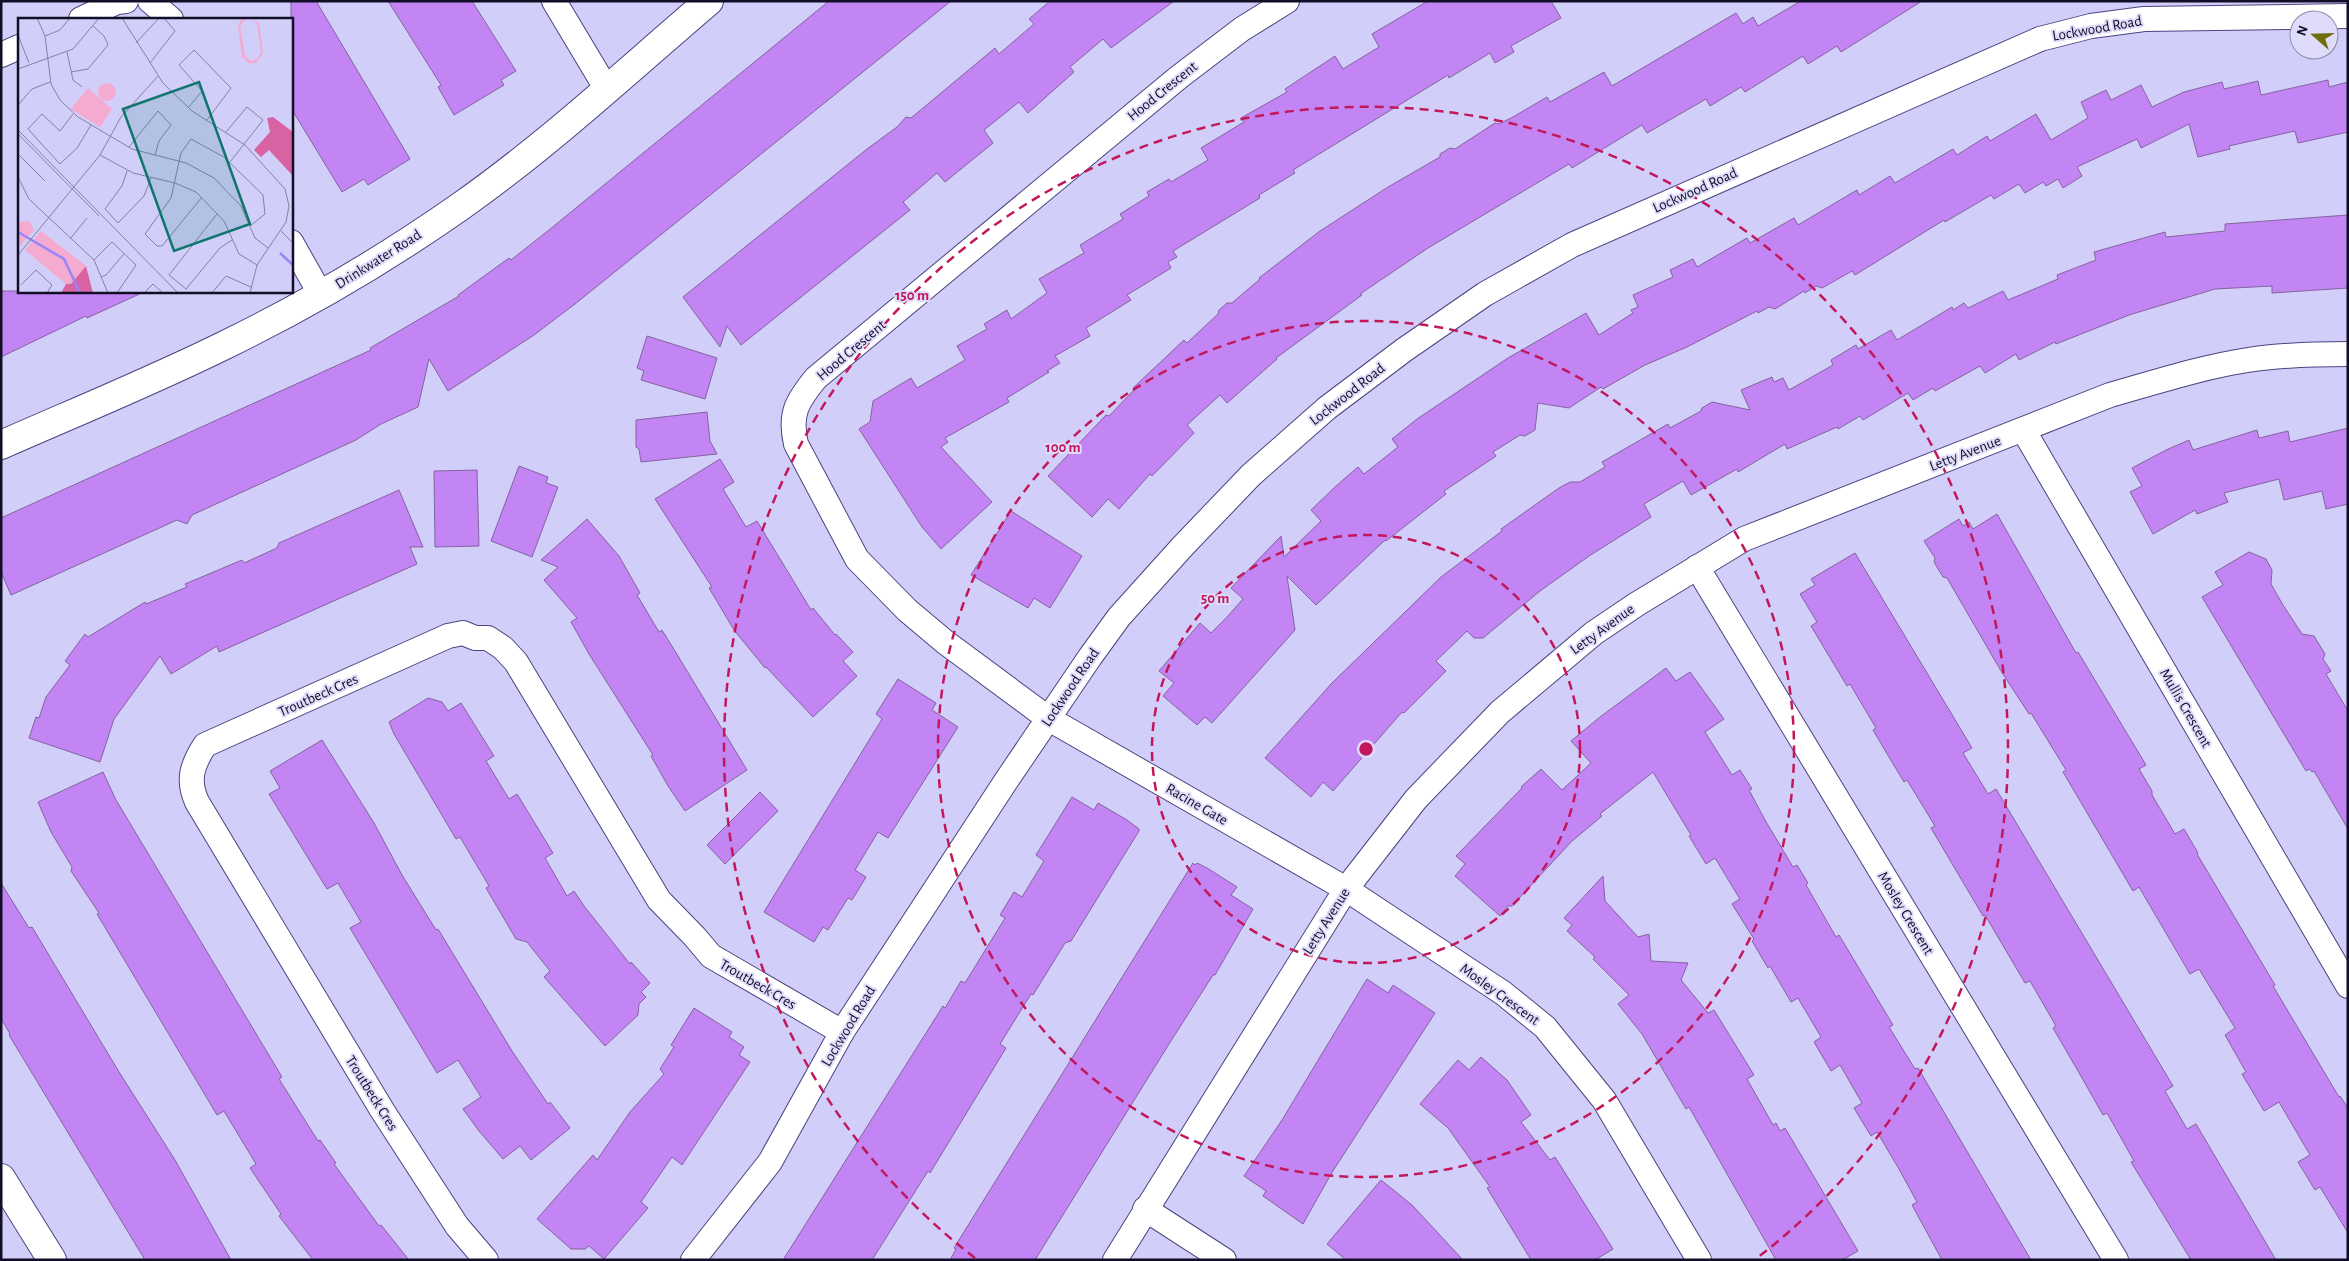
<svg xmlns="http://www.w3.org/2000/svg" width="2349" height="1261" viewBox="0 0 2349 1261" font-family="'Alegreya Sans',sans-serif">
  <rect width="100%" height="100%" fill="#d1cef9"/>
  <!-- building -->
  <g fill="#c285f3" stroke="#8463a0">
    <path d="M 291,1 L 316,1 L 410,159 L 368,185 L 364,179 L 342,192 L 291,108 Z"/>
    <path d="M 388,1 L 472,1 L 516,71 L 501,80 L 504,85 L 454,115 L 438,87 L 441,85 Z"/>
    <path d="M 829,1 L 951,1 L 575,304 L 534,335 L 448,391 L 429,359 L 418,407 L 381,424 L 356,440 L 192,515 L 187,524 L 177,520 L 11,595 L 1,572 L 1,518 L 371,350 L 370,348 L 459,296 L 458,295 L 509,258 L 511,260 L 549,230 Z"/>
    <path d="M 1050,1 L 1174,1 L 1111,48 L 1103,39 L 1070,67 L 1074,72 L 1028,113 L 1019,102 L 984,130 L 993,143 L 945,182 L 937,173 L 903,202 L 910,210 L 741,345 L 727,326 L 720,347 L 683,297 L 867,149 L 897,127 L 906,117 L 911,118 L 995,48 L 999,54 L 1034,24 L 1029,19 Z"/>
    <path d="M 1428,1 L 1551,1 L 1561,18 L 1511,46 L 1514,52 L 1495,63 L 1490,53 L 1449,78 L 1448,75 L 1293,170 L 1295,173 L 1259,195 L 1260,198 L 1173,251 L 1177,257 L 1168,262 L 1171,268 L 1127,295 L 1131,300 L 1086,328 L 1090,336 L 1055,356 L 1060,363 L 1047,371 L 1049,372 L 1007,398 L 1009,402 L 945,438 L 948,442 L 941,447 L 992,502 L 941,549 L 922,527 L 859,429 L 870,422 L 873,401 L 911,378 L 917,388 L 965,360 L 957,346 L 987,329 L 984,324 L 1007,310 L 1011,319 L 1047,293 L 1039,279 L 1084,253 L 1080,245 L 1123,219 L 1120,214 L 1149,196 L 1147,192 L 1169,179 L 1171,182 L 1208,160 L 1201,148 L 1244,122 L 1241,118 L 1287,92 L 1285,89 L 1335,56 L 1343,69 L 1379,47 L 1372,34 Z"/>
    <path d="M 1801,1 L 1922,1 L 1841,52 L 1837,46 L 1808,64 L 1803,56 L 1745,92 L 1741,87 L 1710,106 L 1706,99 L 1647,133 L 1642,125 L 1572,168 L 1569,164 L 1428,248 L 1360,294 L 1362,295 L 1276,358 L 1277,359 L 1227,403 L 1220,395 L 1187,425 L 1194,433 L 1152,476 L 1150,474 L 1119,509 L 1108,499 L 1092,517 L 1048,476 L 1106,415 L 1109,416 L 1135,389 L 1133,388 L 1184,340 L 1187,343 L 1218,314 L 1219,310 L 1227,303 L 1232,303 L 1260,279 L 1259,278 L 1320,231 L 1388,187 L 1440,157 L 1440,154 L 1450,148 L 1455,149 L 1495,123 L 1499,124 L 1513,117 L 1547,97 L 1550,102 L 1604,72 L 1612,86 L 1736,13 L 1743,24 L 1753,17 L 1758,26 Z"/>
    <path d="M 2328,80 L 2329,87 L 2348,82 L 2348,132 L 2298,143 L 2295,131 L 2229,146 L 2230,149 L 2198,157 L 2189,124 L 2141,148 L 2137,139 L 2077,167 L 2082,176 L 2063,188 L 2058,179 L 2046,186 L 2043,182 L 2025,193 L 2019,184 L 1994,199 L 1991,195 L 1945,222 L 1944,220 L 1855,275 L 1852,271 L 1822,288 L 1816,286 L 1805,293 L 1804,291 L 1775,309 L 1769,307 L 1758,313 L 1757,311 L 1687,347 L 1645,365 L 1603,389 L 1601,387 L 1569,408 L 1538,403 L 1535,430 L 1525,436 L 1520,435 L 1493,452 L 1496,456 L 1444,491 L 1446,494 L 1386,541 L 1385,540 L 1316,605 L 1287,576 L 1295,630 L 1212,723 L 1205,717 L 1197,725 L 1163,696 L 1174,683 L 1159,671 L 1200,623 L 1211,633 L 1226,618 L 1243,599 L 1231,588 L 1281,536 L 1284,557 L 1321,521 L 1311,510 L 1336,486 L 1358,467 L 1364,474 L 1398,447 L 1392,439 L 1417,419 L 1508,358 L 1586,313 L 1599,335 L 1633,313 L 1631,310 L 1638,307 L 1633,295 L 1673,277 L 1670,270 L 1693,259 L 1697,267 L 1747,238 L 1750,243 L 1794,218 L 1798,225 L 1857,190 L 1859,195 L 1890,176 L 1895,183 L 1953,149 L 1957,155 L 1987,136 L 1990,141 L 2036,114 L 2051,140 L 2088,118 L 2081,102 L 2106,90 L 2111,100 L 2141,85 L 2152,107 L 2184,92 L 2222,82 L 2224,89 L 2258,81 L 2261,95 Z"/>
    <path d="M 2348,215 L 2348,288 L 2272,293 L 2272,286 L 2215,289 L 2129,315 L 2056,344 L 2055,342 L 2019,360 L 2016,354 L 1985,373 L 1980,366 L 1935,391 L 1933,388 L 1913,400 L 1908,393 L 1863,420 L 1860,416 L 1838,429 L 1837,427 L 1787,449 L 1785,444 L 1738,472 L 1737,469 L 1691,495 L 1683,481 L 1644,504 L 1651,517 L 1589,556 L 1540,591 L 1483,638 L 1474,638 L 1467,631 L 1436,661 L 1446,671 L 1404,713 L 1402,712 L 1333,791 L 1323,782 L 1311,797 L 1265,758 L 1332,683 L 1441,577 L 1502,531 L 1501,529 L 1559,488 L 1570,482 L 1580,482 L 1605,467 L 1602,462 L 1668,424 L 1670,428 L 1701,411 L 1702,408 L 1712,402 L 1750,410 L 1741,390 L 1772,377 L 1774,382 L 1783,378 L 1789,390 L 1833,365 L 1831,360 L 1856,345 L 1858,349 L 1891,330 L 1897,340 L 1952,307 L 1953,310 L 1964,303 L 1968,308 L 2003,291 L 2008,300 L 2058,279 L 2057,275 L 2096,260 L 2094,252 L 2165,232 L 2166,237 L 2225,231 L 2225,224 Z"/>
    <path d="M 1,291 L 146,291 L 87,318 L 86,316 L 1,357 Z"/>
    <path d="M 647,336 L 717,358 L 705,399 L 641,380 L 644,371 L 637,368 Z"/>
    <path d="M 707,412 L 710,441 L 717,454 L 641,462 L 639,449 L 636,447 L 636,420 Z"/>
    <path d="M 2348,428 L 2348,504 L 2326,509 L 2322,491 L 2284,500 L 2279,479 L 2224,493 L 2228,502 L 2197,514 L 2195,510 L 2153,534 L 2130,492 L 2142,486 L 2132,468 L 2166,450 L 2189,440 L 2193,450 L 2257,430 L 2259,438 L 2288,431 L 2290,442 Z"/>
    <path d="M 720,459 L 734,482 L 723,489 L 746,527 L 757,521 L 811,610 L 813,608 L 835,635 L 836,634 L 853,652 L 843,661 L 857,676 L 813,717 L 766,667 L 765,668 L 734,630 L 709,588 L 712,587 L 655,499 Z"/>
    <path d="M 519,466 L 548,477 L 546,483 L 558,487 L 532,557 L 491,541 Z"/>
    <path d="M 477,470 L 479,546 L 435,547 L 434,471 Z"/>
    <path d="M 399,490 L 423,547 L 410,547 L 417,564 L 219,652 L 217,646 L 171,674 L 160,656 L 114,719 L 100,762 L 29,738 L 36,717 L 39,718 L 46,697 L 70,665 L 65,661 L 85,634 L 88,637 L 145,602 L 146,604 L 187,587 L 185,584 L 242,560 L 244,563 L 277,548 L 279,543 Z"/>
    <path d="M 1011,511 L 1082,556 L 1050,608 L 1034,598 L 1028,608 L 971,575 Z"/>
    <path d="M 1997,514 L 2076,653 L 2078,652 L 2146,765 L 2139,769 L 2152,791 L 2152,795 L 2175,834 L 2184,829 L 2198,853 L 2197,854 L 2275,985 L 2273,986 L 2339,1097 L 2340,1096 L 2348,1108 L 2348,1233 L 2320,1187 L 2315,1190 L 2298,1162 L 2310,1155 L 2279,1102 L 2264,1111 L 2242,1074 L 2246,1072 L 2225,1035 L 2235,1028 L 2199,969 L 2190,974 L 2139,887 L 2133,891 L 2063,772 L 2066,770 L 2031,713 L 2029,714 L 2001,671 L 1947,578 L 1943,577 L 1934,562 L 1935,558 L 1924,541 L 1959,519 L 1963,526 L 1969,522 L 1973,529 Z"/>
    <path d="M 587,519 L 619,556 L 640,593 L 637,595 L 659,632 L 662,630 L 675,651 L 747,770 L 685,811 L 668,786 L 651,756 L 653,755 L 589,654 L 571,622 L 577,618 L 544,580 L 558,567 L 541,560 Z"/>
    <path d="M 2249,552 L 2266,559 L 2272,570 L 2271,584 L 2283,605 L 2302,634 L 2314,636 L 2325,654 L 2323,659 L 2331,671 L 2326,674 L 2348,711 L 2348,829 L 2314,771 L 2312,772 L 2310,769 L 2306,771 L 2202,597 L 2223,585 L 2215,572 Z"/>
    <path d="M 1855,553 L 1972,748 L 1963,753 L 1988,794 L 1996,789 L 2173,1086 L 2165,1091 L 2187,1129 L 2196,1124 L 2276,1260 L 2191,1260 L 2131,1162 L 2134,1161 L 2107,1113 L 2103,1115 L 2078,1071 L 2053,1028 L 2056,1026 L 2030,981 L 2025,983 L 1985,915 L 1983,916 L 1931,828 L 1935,826 L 1907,780 L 1904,782 L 1886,752 L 1873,730 L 1876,728 L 1850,684 L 1847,686 L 1811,626 L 1817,622 L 1800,594 L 1815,585 L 1811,579 Z"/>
    <path d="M 1666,668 L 1676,681 L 1690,672 L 1724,719 L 1705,732 L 1732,775 L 1740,770 L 1752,789 L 1749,790 L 1765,820 L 1793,867 L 1797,865 L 1808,883 L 1806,885 L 1836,937 L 1839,935 L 1893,1025 L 1889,1027 L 1915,1069 L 1918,1068 L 2031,1260 L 1942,1260 L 1912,1205 L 1917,1202 L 1899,1169 L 1877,1132 L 1871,1136 L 1854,1108 L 1862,1103 L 1840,1065 L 1831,1071 L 1814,1042 L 1821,1037 L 1798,998 L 1791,1002 L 1770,966 L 1768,968 L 1752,941 L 1754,939 L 1732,904 L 1740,899 L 1715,858 L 1706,864 L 1689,836 L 1691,835 L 1653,772 L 1600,814 L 1602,816 L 1571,842 L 1512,906 L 1508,906 L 1500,916 L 1455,876 L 1465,864 L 1456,856 L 1522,788 L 1521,787 L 1541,769 L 1562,790 L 1591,763 L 1571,741 L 1600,717 Z"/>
    <path d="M 898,679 L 936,703 L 932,710 L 958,727 L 888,838 L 878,832 L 855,870 L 866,877 L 852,900 L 848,898 L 828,930 L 823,927 L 814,942 L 764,912 L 882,719 L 876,714 Z"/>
    <path d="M 428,698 L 442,702 L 448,711 L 461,703 L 494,756 L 486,761 L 509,799 L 517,794 L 553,853 L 545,858 L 567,896 L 574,891 L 584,906 L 630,964 L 631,962 L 650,983 L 641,992 L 646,997 L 639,1004 L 638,1015 L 605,1046 L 544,977 L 550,971 L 527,942 L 516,939 L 486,888 L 489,886 L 460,837 L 456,839 L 394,734 L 389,722 Z"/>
    <path d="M 322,740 L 374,823 L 402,875 L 436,930 L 438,929 L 512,1051 L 548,1104 L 550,1102 L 570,1128 L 531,1160 L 520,1146 L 503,1159 L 479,1131 L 463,1109 L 481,1097 L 458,1060 L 437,1073 L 350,928 L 361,922 L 338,883 L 327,889 L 269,794 L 280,788 L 270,771 Z"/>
    <path d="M 103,772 L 116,800 L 282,1077 L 279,1079 L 318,1141 L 320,1140 L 336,1163 L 334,1164 L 379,1226 L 381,1225 L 409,1260 L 313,1260 L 279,1216 L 281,1214 L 250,1168 L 256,1164 L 224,1111 L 217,1115 L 97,914 L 99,913 L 71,871 L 72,867 L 51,832 L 38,802 Z"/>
    <path d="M 760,792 L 778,811 L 725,864 L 707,845 Z"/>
    <path d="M 1072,797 L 1094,810 L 1098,803 L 1127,820 L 1139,829 L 1139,831 L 1071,941 L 1065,943 L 1033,995 L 1031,994 L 1000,1044 L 1006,1048 L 930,1173 L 928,1171 L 872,1260 L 783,1260 L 943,1006 L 945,1008 L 961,981 L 965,983 L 1005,918 L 1000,915 L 1014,892 L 1022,897 L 1044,861 L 1036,855 Z"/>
    <path d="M 1193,863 L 1195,865 L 1197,863 L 1207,868 L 1237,887 L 1231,895 L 1253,909 L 1215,975 L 1213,975 L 1169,1044 L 1035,1260 L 950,1260 L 956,1249 L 954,1248 Z"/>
    <path d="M 1603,876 L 1605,901 L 1638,937 L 1649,934 L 1651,961 L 1688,963 L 1681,980 L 1708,1013 L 1714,1010 L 1754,1075 L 1747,1079 L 1773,1125 L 1776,1123 L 1780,1131 L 1785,1128 L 1858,1251 L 1842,1260 L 1776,1260 L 1689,1107 L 1686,1109 L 1642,1034 L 1618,1004 L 1629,995 L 1593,959 L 1595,957 L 1567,931 L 1572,925 L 1564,918 Z"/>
    <path d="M 1,883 L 29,928 L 32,927 L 119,1072 L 175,1160 L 231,1260 L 145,1260 L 9,1035 L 10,1034 L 1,1018 Z"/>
    <path d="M 1367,979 L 1388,993 L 1393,985 L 1435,1013 L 1331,1174 L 1303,1224 L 1263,1196 L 1266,1191 L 1244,1176 L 1282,1120 Z"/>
    <path d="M 694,1008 L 732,1032 L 729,1037 L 744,1047 L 739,1055 L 750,1062 L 682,1165 L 672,1157 L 641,1202 L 648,1208 L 604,1259 L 589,1246 L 585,1249 L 571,1249 L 537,1219 L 593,1155 L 597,1160 L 630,1112 L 664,1074 L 660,1069 L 674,1047 L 671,1045 Z"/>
    <path d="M 1481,1057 L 1507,1080 L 1531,1115 L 1521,1122 L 1550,1160 L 1555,1157 L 1613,1249 L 1595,1260 L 1531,1260 L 1487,1188 L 1490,1187 L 1448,1128 L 1420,1104 L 1458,1060 L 1469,1070 Z"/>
    <path d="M 1381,1180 L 1412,1205 L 1463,1260 L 1346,1260 L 1327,1244 Z"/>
  </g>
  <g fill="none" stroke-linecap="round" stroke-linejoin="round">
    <defs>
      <g id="street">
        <path d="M 150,1 L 171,19"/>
        <path d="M 554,1 L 606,88"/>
        <path d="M 1287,1 L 1242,29 L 1179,77 L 816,378 C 797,401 789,414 796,444 L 857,559 L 907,610 L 945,642 L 1049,719 L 1346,889 L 1503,993 L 1545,1027 L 1604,1100 L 1699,1260"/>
        <path d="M 81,19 L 117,2 L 126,1"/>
        <path d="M 1,55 L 19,47"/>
        <path d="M 291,242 L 321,295"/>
        <path d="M 2024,431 L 2348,986"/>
        <path d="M 1697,567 L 2116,1260"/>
        <path d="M 1145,1209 L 1224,1260"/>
        <path d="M 486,1260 L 457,1226 L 382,1110 L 197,802 C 187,780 192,765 205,745 L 448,636 L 463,633 L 475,638 L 488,638 L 503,648 L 516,662 L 659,900 L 695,937 L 711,956 L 842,1032"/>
        <path d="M 693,1260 L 770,1162 L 842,1032 L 1006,781 L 1090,657 L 1119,617 L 1183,546 L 1251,475 L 1327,408 L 1404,350 L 1485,294 L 1572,245 L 2040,39 L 2091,26 L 2144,19 L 2348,16"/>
        <path d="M 1115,1260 L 1346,889 L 1416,799 L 1500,712 L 1594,633 L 1637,604 L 1744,539 L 2110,395 C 2156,382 2202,367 2248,360 C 2281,355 2315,354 2348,354"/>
      </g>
      <g id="secondary">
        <path d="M 1,445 C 76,412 152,381 225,345 C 307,305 387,258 461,206 C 549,144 628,70 709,1"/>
        <path d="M 1,1178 L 52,1260"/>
      </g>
    </defs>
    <!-- street casing -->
    <use href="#street" stroke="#4c4380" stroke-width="26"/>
    <!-- secondary casing -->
    <use href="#secondary" stroke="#4c4380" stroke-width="30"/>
    <!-- street -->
    <use href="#street" stroke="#fff" stroke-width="24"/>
    <!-- secondary -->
    <use href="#secondary" stroke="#fff" stroke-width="28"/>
  </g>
  <!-- distance rings -->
  <g fill="none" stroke="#c2185b" stroke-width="2.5" stroke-dasharray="9 6">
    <circle cx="1366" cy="749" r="214"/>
    <circle cx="1366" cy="749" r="428"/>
    <path d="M975 1258A642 642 0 1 1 1757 1258"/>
  </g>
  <g text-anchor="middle" stroke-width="4" stroke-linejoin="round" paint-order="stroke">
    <!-- street labels -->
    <g font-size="15" fill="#120e27" stroke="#dedcfa">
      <text transform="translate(2097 28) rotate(-10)" y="5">Lockwood Road</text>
      <text transform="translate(1162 91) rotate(-39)" y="5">Hood Crescent</text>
      <text transform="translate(1695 190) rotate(-24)" y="5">Lockwood Road</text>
      <text transform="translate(378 259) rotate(-32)" y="5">Drinkwater Road</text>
      <text transform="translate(851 350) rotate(-40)" y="5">Hood Crescent</text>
      <text transform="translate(1347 394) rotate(-38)" y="5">Lockwood Road</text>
      <text transform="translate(1965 453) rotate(-21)" y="5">Letty Avenue</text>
      <text transform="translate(1602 629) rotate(-36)" y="5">Letty Avenue</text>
      <text transform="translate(1070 687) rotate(-56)" y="5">Lockwood Road</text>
      <text transform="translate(318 695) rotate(-24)" y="5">Troutbeck Cres</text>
      <text transform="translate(2186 708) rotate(60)" y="5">Mullis Crescent</text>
      <text transform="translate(1197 804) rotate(30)" y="5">Racine Gate</text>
      <text transform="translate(1906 913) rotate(59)" y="5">Mosley Crescent</text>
      <text transform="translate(1326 921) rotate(-58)" y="5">Letty Avenue</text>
      <text transform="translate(758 984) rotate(30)" y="5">Troutbeck Cres</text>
      <text transform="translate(1500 994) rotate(36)" y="5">Mosley Crescent</text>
      <text transform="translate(848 1026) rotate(-59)" y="5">Lockwood Road</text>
      <text transform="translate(372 1093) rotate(58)" y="5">Troutbeck Cres</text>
    </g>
  </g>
  <!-- overview -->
  <g transform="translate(18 18)">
    <rect width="275" height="275" fill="#d1cef9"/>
    <path d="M 224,0 L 228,0 L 222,8 L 227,38 L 233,43 L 239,41 L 243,34 L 239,6 L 233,0 L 241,5 L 245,35 L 238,45 L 230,45 L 224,39 L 220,8 ZM80 74a9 9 0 1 1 18 0a9 9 0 1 1-18 0ZM 70,70 L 94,91 L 82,109 L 53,91 ZM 11,203 L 16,212 L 2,228 L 0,204 ZM 23,213 L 68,248 L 53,266 L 48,266 L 7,232 Z" fill="#f5abd0"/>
    <path d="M 255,99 L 275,114 L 275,158 L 251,132 L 243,139 L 236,132 L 252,114 L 249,100 ZM 68,248 L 75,275 L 43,275 L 48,266 L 53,266 Z" fill="#d962a3"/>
    <path fill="none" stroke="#9786f9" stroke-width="2.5" d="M 0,214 L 46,241 L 62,275M 262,235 L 275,247"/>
    <path fill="none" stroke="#8581a5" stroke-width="1" d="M 19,0 L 27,18 L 33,66 L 42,82 L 60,99 L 114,131 L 168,145 L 196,160 L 223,188 L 237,220 L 250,230M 104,0 L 145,65 L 174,93 L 227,127 L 267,171 L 271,188 L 268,204 L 239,247 L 232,275M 0,17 L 11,45M 27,18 L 42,12 L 52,0M 118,25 L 141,0M 49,34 L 55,62 L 64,69M 132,45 L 157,13 L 146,0M 0,51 L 55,31 L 81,0M 53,54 L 70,51 L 90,27 L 86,18 L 75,8M 0,87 L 14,71 L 32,64M 170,90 L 184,73 L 161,47 L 176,32 L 213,70 L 189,102M 55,96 L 42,113 L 24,96 L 10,111 L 42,146 L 59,130 L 73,107M 0,112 L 160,275M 208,114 L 229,89 L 245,102 L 212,144M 0,116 L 81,198M 111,129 L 140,93 L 153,107 L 141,123 L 137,137M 0,136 L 27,163M 82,137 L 115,155 L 157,165 L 178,174 L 206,203 L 221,236 L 239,247M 109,153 L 104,168 L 87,191 L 100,205 L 126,178 L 133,160M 0,159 L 11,181 L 76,242 L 90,275M 184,179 L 144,228 L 139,228 L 127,216 L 153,180 L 163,135 L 173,121 L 206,139 L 245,177 L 247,196 L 232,208M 199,196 L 151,257 L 168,271 L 202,230 L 214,222M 263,213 L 275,225M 52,221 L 69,200M 0,237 L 82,137 L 103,99 L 140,58M 76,242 L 94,224 L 118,247 L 99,275M 83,259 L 88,257 L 106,236M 3,267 L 18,252 L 34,267 L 29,275M 126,275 L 135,266 L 145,275M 194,275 L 208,258 L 233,269"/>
    <path fill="#0f766e" fill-opacity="0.15" stroke="#0f766e" stroke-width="2.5" d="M 181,64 L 232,206 L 156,233 L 105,91 Z"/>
    <rect width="275" height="275" fill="none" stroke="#120e27" stroke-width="2.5"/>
  </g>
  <circle cx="1366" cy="749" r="8" fill="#c2185b" stroke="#dedcfa" stroke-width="2.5"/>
  <g font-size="15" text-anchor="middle" font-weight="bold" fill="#c2185b" stroke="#dedcfa" stroke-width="4" stroke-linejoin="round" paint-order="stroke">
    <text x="912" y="300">150 m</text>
    <text x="1063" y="452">100 m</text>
    <text x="1215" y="603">50 m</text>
  </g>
  <!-- border -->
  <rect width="2349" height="1261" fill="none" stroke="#120e27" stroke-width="5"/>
  <!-- north arrow -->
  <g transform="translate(2314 35) rotate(290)"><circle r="24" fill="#dedcfa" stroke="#8c8aa6"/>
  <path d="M0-4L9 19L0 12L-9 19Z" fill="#6f6d0c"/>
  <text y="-8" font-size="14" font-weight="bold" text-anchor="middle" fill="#120e27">N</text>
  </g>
</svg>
